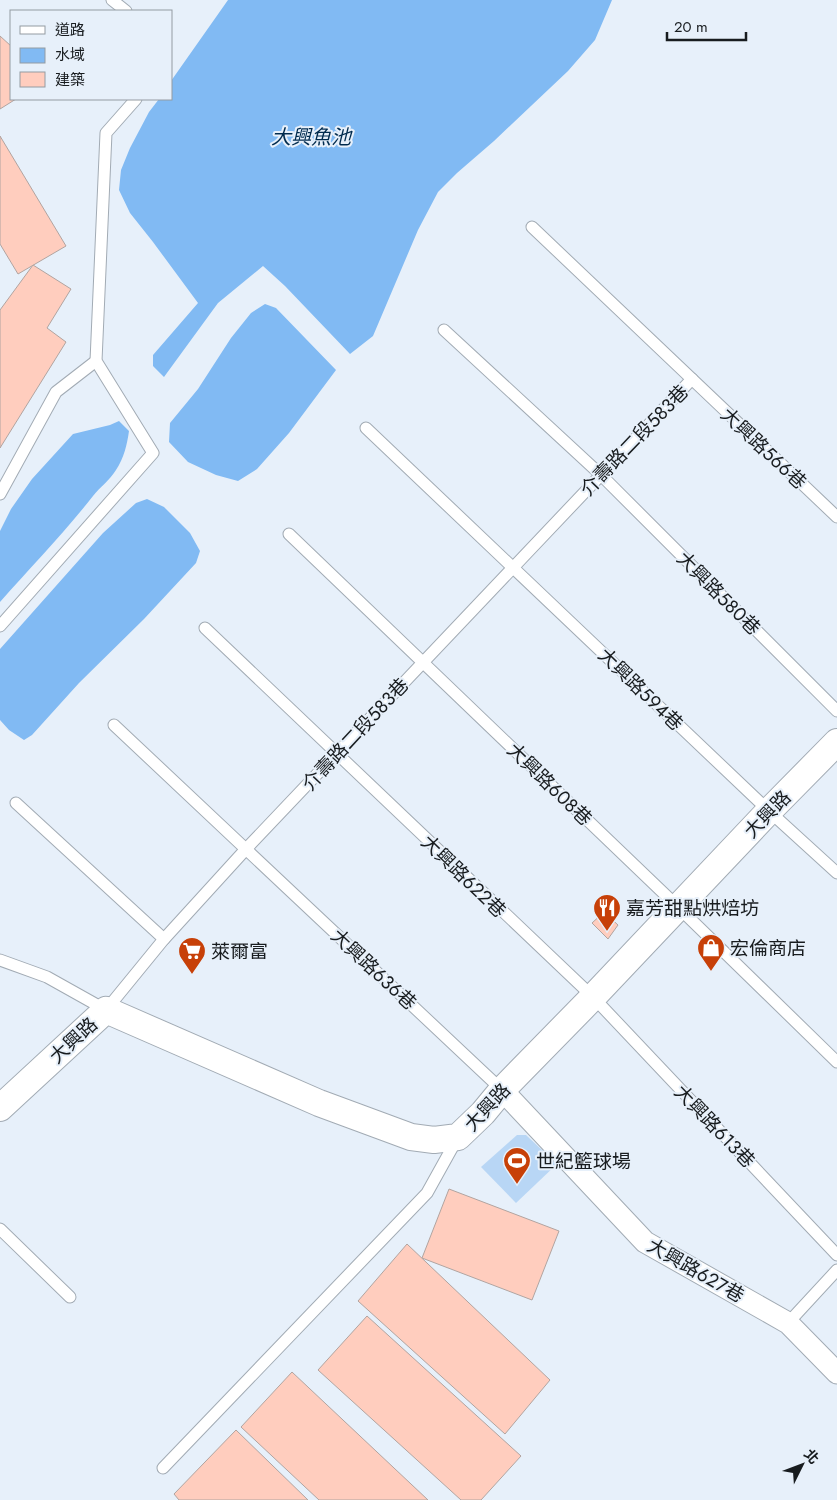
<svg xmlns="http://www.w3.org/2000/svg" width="837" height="1500" viewBox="0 0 837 1500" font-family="Jost,'Noto Sans TC',sans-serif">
  <rect width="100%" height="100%" fill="#e7f0fa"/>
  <!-- green -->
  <path fill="#b8d6f5" d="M 517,1135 L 526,1135 L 557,1164 L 516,1203 L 481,1167 Z"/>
  <!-- water -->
  <g fill="#81baf3">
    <path d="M 228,0 L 612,0 L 595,40 L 568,71 L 494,141 L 457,173 L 438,192 L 418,230 L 373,336 L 350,354 L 285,286 L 263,266 L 218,303 L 164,377 L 153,366 L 153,355 L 198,303 L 153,242 L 130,213 L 119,190 L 121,170 L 130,148 L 149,112 L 159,99 L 171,99 L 171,81 Z"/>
    <path d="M 265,304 L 276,308 L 336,370 L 289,433 L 257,469 L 238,481 L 216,475 L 188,462 L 169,442 L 170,423 L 198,389 L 231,338 L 251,313 Z"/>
    <path d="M 119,421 L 129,431 C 127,445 124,458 116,470 C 110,480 100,487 93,496 C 64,533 31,567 0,602 L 0,531 L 11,509 L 32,479 L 73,434 L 110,425 Z"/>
    <path d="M 147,499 L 164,507 L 190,533 L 200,551 L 196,563 L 144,619 L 79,683 L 32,735 L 24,740 L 9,730 L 0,720 L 0,649 L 103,533 L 136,503 Z"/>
  </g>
  <!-- building -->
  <g fill="#ffcdbe" stroke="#b1a4a0">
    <path d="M 0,36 L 11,46 L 11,99 L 16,99 L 0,109 Z"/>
    <path d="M 0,136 L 66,246 L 18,274 L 0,244 Z"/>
    <path d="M 33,265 L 71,289 L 47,328 L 66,342 L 0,448 L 0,310 Z"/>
    <path d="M 604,912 L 618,925 L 608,939 L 592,923 Z"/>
    <path d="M 449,1189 L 559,1231 L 532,1300 L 422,1258 Z"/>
    <path d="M 407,1244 L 550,1380 L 505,1434 L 358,1301 Z"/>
    <path d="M 367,1316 L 521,1456 L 481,1500 L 461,1500 L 318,1370 Z"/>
    <path d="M 292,1372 L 428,1500 L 319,1500 L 241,1427 Z"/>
    <path d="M 236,1430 L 308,1500 L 179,1500 L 174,1494 Z"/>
  </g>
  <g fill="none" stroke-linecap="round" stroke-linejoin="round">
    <defs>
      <g id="service">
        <path d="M 112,0 L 126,11"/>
        <path d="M 532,227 L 837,517"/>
        <path d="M 444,330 L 601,475 L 837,711"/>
        <path d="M 366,428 L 769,811 L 837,873"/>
        <path d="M 0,494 L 56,392 L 96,361"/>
        <path d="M 289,534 L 678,907 L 837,1062"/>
        <path d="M 0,626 L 153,453 L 96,361 L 106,133 L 136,99"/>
        <path d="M 205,628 L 593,997 L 837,1255"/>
        <path d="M 114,725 L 502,1090"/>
        <path d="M 16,803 L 164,939"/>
        <path d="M 0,960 L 47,977 L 106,1010 L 164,939 L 246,849 L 692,379"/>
        <path d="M 0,1229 L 70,1297"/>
        <path d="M 788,1323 L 837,1270"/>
        <path d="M 163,1468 L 427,1193 L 457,1139"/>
      </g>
      <path id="minor" d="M 502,1090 L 645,1242 L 788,1323 L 837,1373"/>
      <path id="tertiary" d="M 0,1108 L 106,1010 L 319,1103 L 411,1137 L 434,1140 L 458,1137 L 483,1113 L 502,1090 L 593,997 L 769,811 L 837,742"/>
    </defs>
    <!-- service casing -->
    <use href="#service" stroke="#a2abb4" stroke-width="13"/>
    <!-- minor casing -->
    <use href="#minor" stroke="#a2abb4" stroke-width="23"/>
    <!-- tertiary casing -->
    <use href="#tertiary" stroke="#a2abb4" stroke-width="28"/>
    <!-- service -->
    <use href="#service" stroke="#fff" stroke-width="11"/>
    <!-- minor -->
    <use href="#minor" stroke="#fff" stroke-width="21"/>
    <!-- tertiary -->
    <use href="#tertiary" stroke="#fff" stroke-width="26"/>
  </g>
  <!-- icons -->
  <defs>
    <symbol id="restaurant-pin" viewBox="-11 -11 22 30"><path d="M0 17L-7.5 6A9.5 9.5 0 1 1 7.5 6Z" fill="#c74008" stroke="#e7f0fa"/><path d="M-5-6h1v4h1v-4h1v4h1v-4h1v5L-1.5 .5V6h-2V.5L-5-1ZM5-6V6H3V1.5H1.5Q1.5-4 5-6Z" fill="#fff"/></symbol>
    <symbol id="shop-pin" viewBox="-11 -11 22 30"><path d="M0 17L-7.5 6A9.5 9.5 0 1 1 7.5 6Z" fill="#c74008" stroke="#e7f0fa"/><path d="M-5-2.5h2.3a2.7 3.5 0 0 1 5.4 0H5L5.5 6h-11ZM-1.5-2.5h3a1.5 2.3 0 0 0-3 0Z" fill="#fff"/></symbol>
    <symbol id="supermarket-pin" viewBox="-11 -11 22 30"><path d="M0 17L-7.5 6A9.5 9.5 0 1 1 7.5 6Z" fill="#c74008" stroke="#e7f0fa"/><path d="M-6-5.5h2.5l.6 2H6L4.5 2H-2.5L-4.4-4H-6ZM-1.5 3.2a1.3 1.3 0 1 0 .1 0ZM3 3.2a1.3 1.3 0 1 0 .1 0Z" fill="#fff"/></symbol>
    <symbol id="stadium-pin" viewBox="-11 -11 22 30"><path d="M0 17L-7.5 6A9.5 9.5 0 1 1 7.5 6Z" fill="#c74008" stroke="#e7f0fa"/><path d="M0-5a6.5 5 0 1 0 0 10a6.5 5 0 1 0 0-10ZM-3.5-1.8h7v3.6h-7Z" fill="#fff"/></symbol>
  </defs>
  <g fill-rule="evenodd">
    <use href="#restaurant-pin" x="591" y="892" width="32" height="43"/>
    <use href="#shop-pin" x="695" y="932" width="32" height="43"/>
    <use href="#supermarket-pin" x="176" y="935" width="32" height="43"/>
    <use href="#stadium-pin" x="501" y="1145" width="32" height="43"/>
  </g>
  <g text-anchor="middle" stroke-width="4" stroke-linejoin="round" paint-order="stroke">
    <!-- street labels -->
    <g font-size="19" fill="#181c1f" stroke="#e7f0fa">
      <text transform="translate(634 440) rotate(-46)" y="7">介壽路二段583巷</text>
      <text transform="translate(764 448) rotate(43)" y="7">大興路566巷</text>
      <text transform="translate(719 593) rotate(45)" y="7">大興路580巷</text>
      <text transform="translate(641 689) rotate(44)" y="7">大興路594巷</text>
      <text transform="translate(355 734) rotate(-47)" y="7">介壽路二段583巷</text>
      <text transform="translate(550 784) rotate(44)" y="7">大興路608巷</text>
      <text transform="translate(767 814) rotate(-46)" y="7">大興路</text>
      <text transform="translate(464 876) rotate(44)" y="7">大興路622巷</text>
      <text transform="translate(374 969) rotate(43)" y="7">大興路636巷</text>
      <text transform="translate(73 1040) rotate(-43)" y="7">大興路</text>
      <text transform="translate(487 1107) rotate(-47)" y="7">大興路</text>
      <text transform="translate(715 1126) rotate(46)" y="7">大興路613巷</text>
      <text transform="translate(696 1270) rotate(30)" y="7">大興路627巷</text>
    </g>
    <!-- poi labels -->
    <g font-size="19" fill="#181c1f" stroke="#e7f0fa" text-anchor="start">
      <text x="626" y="915">嘉芳甜點烘焙坊</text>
      <text x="730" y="955">宏倫商店</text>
      <text x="211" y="958">萊爾富</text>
      <text x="536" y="1168">世紀籃球場</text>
    </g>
    <!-- water labels -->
    <g font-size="20" font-style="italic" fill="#002b4e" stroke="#e7f0fa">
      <text x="311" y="144">大興魚池</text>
    </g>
  </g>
  <!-- legend -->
  <rect x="10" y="10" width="162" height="90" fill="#e7f0fa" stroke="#949ba2"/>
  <rect x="20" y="26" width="25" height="8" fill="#ffffff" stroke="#949ba2"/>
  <text x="55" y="35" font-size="15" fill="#181c1f">道路</text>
  <rect x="20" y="48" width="25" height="15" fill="#81baf3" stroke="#949ba2"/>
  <text x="55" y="60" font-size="15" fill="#181c1f">水域</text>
  <rect x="20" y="72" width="25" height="15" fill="#ffcdbe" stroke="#949ba2"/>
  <text x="55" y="85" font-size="15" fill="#181c1f">建築</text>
  <!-- north arrow -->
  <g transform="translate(802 1465) rotate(48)" stroke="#e7f0fa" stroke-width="4" paint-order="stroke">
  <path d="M0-4L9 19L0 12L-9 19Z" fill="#181c1f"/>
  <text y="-8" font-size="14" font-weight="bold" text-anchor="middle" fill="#181c1f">北</text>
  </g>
  <!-- scale -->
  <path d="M667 32v8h79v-8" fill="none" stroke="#181c1f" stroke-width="2.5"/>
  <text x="674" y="32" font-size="15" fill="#181c1f" stroke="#e7f0fa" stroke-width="4" paint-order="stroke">20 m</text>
</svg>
